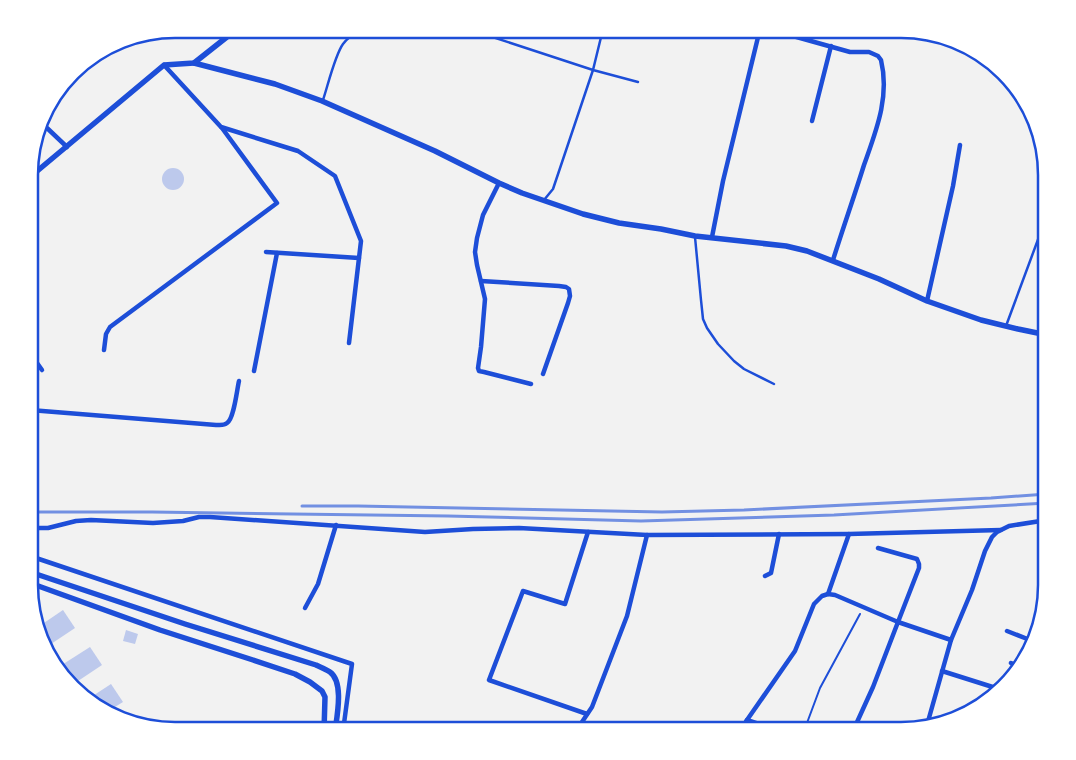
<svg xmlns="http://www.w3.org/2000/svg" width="1076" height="760" viewBox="0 0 1076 760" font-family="Barlow,sans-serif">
  <rect width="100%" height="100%" fill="#f2f2f2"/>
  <!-- building -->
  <g fill="#bdc9ec">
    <circle cx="173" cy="179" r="11"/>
    <path d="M 63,610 L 75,628 L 45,648 L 38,627 Z"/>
    <path d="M 126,630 L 138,634 L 135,644 L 123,641 Z"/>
    <path d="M 90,647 L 102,665 L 72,685 L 57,668 Z"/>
    <path d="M 111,684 L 123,702 L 110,710 L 85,701 Z"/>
  </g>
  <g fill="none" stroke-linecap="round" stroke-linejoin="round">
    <!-- path -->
    <path stroke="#1d4ed8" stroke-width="2" d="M 804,731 L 820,688 L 860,614"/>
    <!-- service -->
    <g stroke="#1d4ed8" stroke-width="2.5">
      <path d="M 422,29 L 424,30 L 428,29"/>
      <path d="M 468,29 L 593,70 L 553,189 L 544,200"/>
      <path d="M 603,29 L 593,70 L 638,82"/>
      <path d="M 323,100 C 328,85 335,55 343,44 C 348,37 355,33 362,29"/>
      <path d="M 695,237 L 701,300 L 703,319 L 707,328 L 718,344 L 734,361 L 744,369 L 774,384"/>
      <path d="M 1006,326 L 1043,226"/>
    </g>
    <!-- minor -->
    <g stroke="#1d4ed8" stroke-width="4.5">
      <path d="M 768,29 L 850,52 L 869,52 L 878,56 L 881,60 C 890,97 876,131 864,165 C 854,197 843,228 833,260"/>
      <path d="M 164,65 L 221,127 L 298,151 L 335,176 L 361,241 L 349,343"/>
      <path d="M 812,121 L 831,46"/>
      <path d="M 40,123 L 47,128 L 67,147"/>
      <path d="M 499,183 L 483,215 L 477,238 L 475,252 L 477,265 L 485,299 L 481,347 L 478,368 L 479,371 L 484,372 L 531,384"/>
      <path d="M 712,237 L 723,181 L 760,29"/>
      <path d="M 266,252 L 359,258"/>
      <path d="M 481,281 L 559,286 L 566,287 L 569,289 L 570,296 L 568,303 L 543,374"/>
      <path d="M 927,301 L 953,186 L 960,145"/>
      <path d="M 104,350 L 106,334 L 110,327 L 277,203 L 222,128"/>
      <path d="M 30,353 L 42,370"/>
      <path d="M 254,371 L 277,253"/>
      <path d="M 30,410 L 216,425 C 219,425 224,426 227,423 C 234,419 237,389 239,381"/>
      <path d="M 30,528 L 48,528 L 76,521 L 91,520 L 153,523 L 183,521 L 199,517 L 210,517 L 425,532 L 473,529 L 519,528 L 647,535 L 849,534 L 1001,530"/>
      <path d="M 30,556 L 352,664 L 343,731"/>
      <path d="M 765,576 L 771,573 L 779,534"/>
      <path d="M 828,594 L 849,534"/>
      <path d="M 305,608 L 318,584 L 336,525"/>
      <path d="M 1007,631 L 1030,640"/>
      <path d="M 1029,640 L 1047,582"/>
      <path d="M 1011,663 L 1020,667"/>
      <path d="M 942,671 L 999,689"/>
      <path d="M 587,714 L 489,680 L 523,591 L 565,604 L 588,532"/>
      <path d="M 747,720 L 795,651 L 814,604 L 822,596 L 828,594 L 835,595 L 898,622 L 919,568 L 919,564 L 917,559 L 878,548"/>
      <path d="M 927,725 L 951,640 L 972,590 L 985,551 L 992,537 L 997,532 L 1009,526 L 1047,520"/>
      <path d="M 576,731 L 592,707 L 627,616 L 647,535"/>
      <path d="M 740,731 L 747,720 L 780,731"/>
      <path d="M 853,731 L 873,687 L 898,622 L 951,640"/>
    </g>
    <!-- tertiary -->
    <g stroke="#1d4ed8" stroke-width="5.5">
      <path d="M 194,63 L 275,84 L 322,101 L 435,151 L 499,183 L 522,193 L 583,214 L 619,223 L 661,229 L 695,236 L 786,246 L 807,251 L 879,279 L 927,301 L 981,320 L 1018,329 L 1047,335"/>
      <path d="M 30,177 L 164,65 L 194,63 L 237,29"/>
      <path d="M 30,572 L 185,624 L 316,665 C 320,667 326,669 330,672 C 344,682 337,716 335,731"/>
      <path d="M 30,583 L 160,630 L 253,660 L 295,674 L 310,682 L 322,691 L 325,697 L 324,731"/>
    </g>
    <!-- rail -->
    <g stroke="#7290e2" stroke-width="3">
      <path d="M 302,506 L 358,506 L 662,512 L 744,510 L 991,498 L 1047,494"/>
      <path d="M 30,512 L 152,512 L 448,516 L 641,521 L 834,515 L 1047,503"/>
    </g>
  </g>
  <!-- crop -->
  <path d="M0 0H1076V760H0ZM175 38H901A137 137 0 0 1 1038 175V585A137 137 0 0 1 901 722H175A137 137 0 0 1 38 585V175A137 137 0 0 1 175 38Z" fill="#fff" fill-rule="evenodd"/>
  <path fill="none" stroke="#1d4ed8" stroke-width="2.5" d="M175 38H901A137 137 0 0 1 1038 175V585A137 137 0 0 1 901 722H175A137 137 0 0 1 38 585V175A137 137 0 0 1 175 38Z"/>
</svg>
